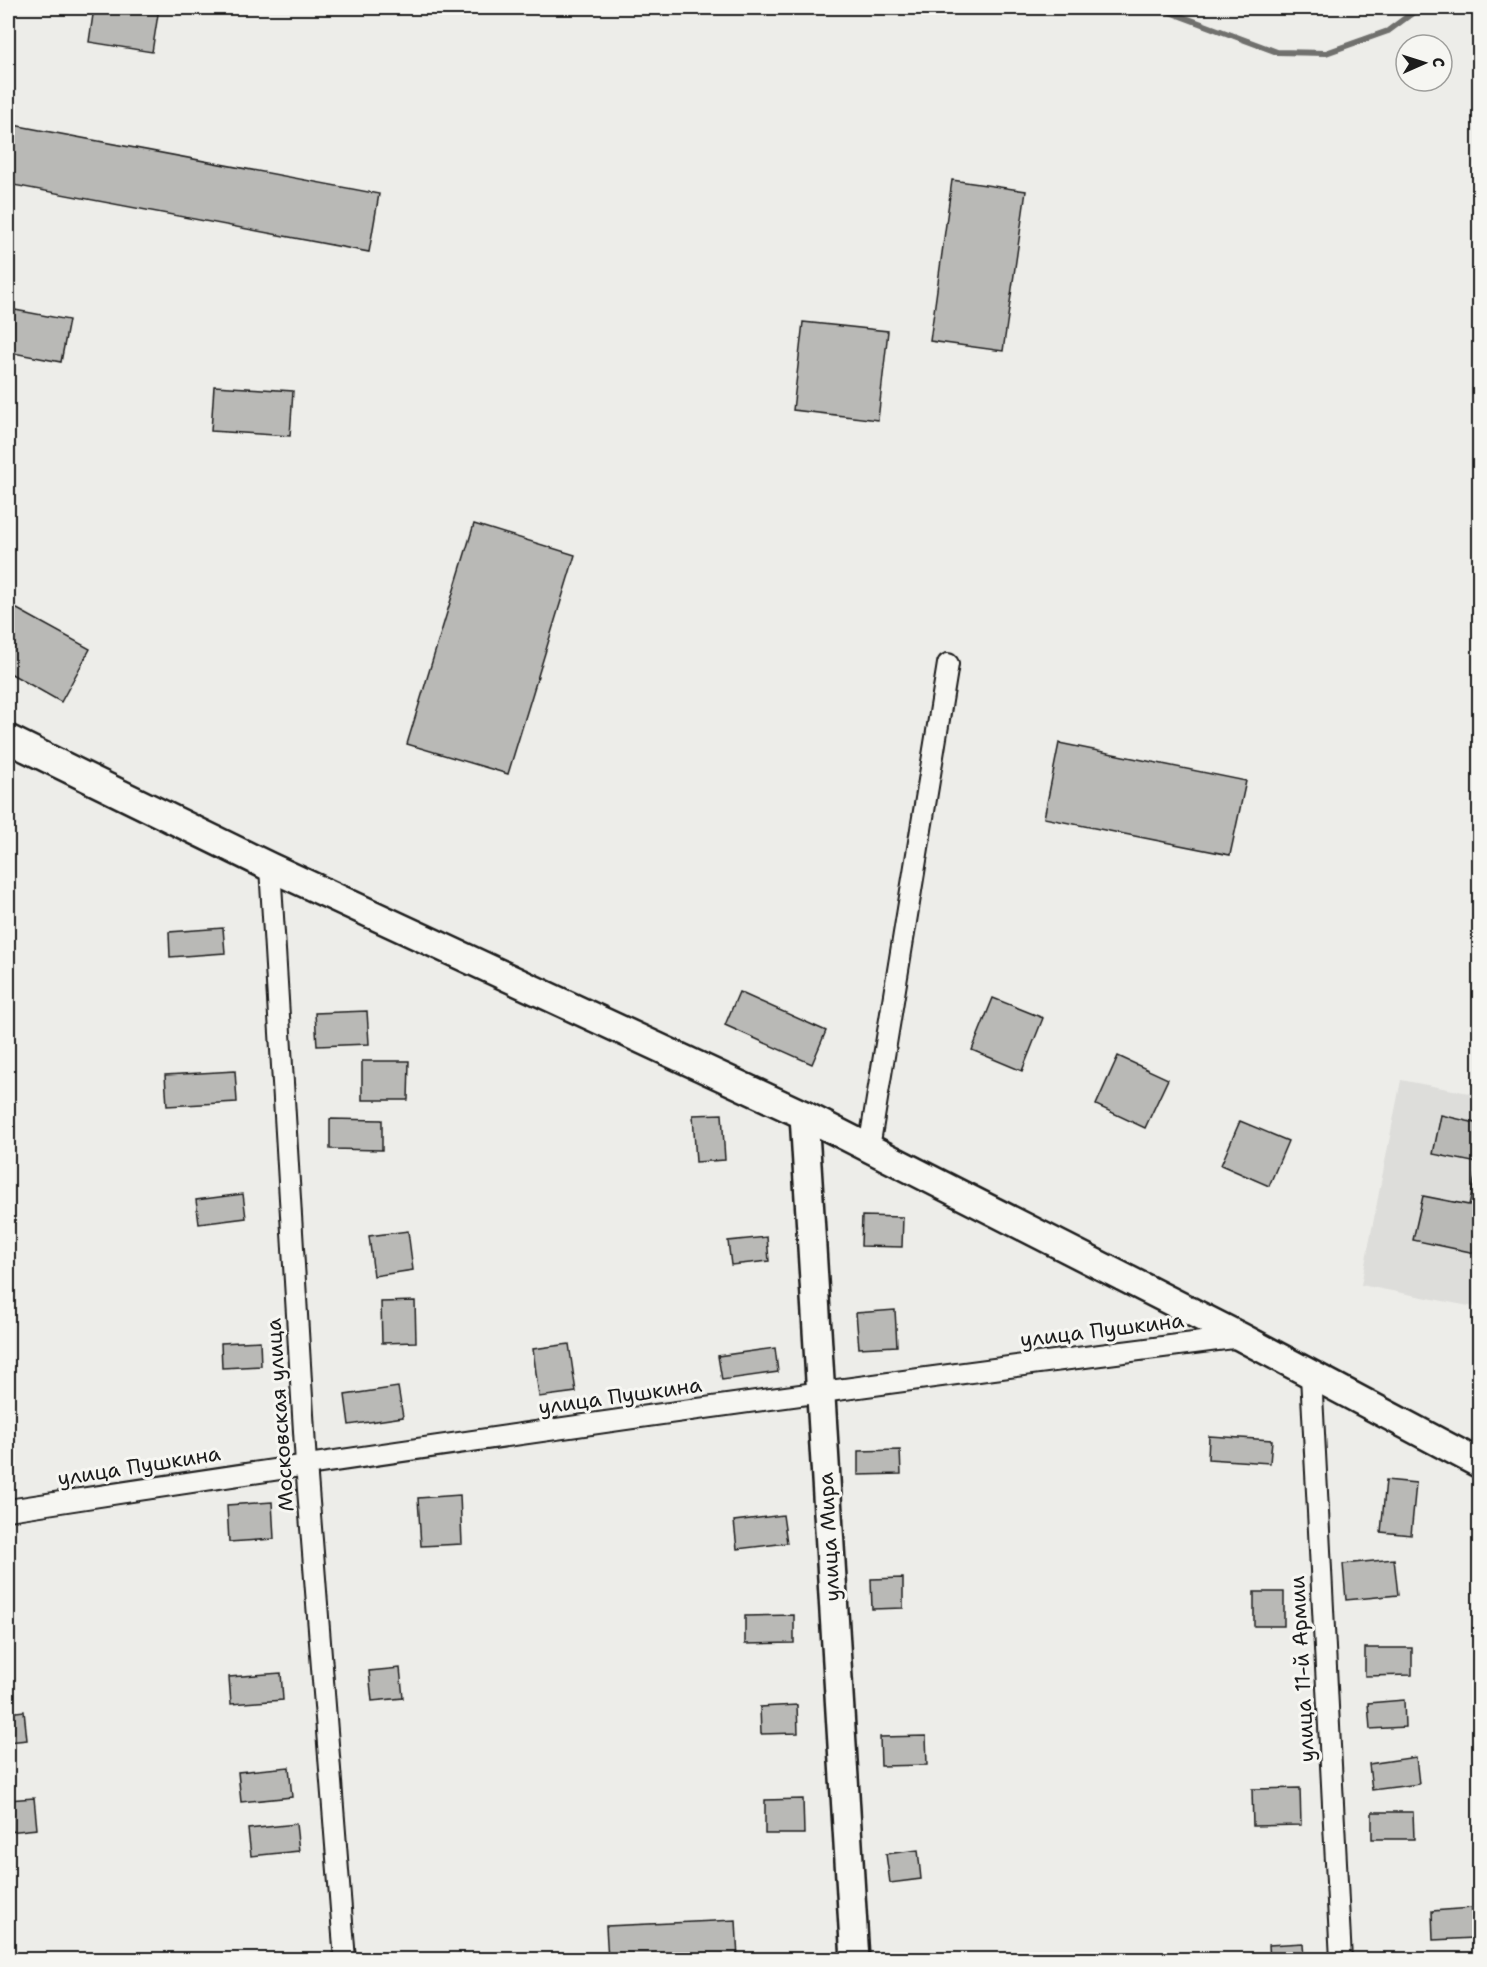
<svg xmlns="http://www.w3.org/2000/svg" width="1487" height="1967" viewBox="0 0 1487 1967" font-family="'Shantell Sans',sans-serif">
  <rect width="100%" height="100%" fill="#edede9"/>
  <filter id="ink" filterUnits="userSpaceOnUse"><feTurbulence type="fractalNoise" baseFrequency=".0167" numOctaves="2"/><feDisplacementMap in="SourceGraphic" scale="12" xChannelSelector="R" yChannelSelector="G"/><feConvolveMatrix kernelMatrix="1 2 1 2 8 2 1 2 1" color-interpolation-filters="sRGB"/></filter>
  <g filter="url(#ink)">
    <!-- built -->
    <path fill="#ddddda" d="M 1401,1080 L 1479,1095 L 1479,1308 L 1361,1285 Z"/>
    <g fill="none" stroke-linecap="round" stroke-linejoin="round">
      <!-- stream -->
      <path stroke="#6f6f6d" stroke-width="6" d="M 1159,8 L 1277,52 L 1326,53 L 1388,31 L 1419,8"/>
    </g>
    <!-- building -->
    <g fill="#b9b9b6" stroke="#1c1c1c" stroke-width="1.5">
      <path d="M 94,8 L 159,8 L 152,52 L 89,42 Z"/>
      <path d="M 8,124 L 379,194 L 369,252 L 8,184 Z"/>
      <path d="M 952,180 L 1026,191 L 1003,351 L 930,341 Z"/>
      <path d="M 15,310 L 69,320 L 61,362 L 8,352 Z"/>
      <path d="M 803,322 L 888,331 L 878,420 L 793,410 Z"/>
      <path d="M 214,386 L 293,391 L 290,436 L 211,431 Z"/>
      <path d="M 474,524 L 575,555 L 508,774 L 407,744 Z"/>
      <path d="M 8,604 L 90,649 L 61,702 L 8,672 Z"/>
      <path d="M 1059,743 L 1246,781 L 1230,855 L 1044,818 Z"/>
      <path d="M 223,928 L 225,953 L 170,957 L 169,932 Z"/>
      <path d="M 739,992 L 826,1031 L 812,1064 L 725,1025 Z"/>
      <path d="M 993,998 L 1043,1018 L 1022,1071 L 972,1050 Z"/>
      <path d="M 367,1011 L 369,1044 L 317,1046 L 315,1013 Z"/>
      <path d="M 1118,1056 L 1168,1079 L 1145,1128 L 1096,1105 Z"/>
      <path d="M 362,1061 L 409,1061 L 408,1100 L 362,1100 Z"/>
      <path d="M 235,1071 L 237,1102 L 167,1106 L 165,1075 Z"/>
      <path d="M 722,1114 L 725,1160 L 696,1162 L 693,1115 Z"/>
      <path d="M 1441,1115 L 1480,1124 L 1480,1254 L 1413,1240 L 1423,1196 L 1469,1205 L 1478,1163 L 1433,1154 Z"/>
      <path d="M 330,1119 L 382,1120 L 382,1150 L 330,1149 Z"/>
      <path d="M 1240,1121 L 1288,1141 L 1269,1186 L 1221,1165 Z"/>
      <path d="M 243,1194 L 246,1218 L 199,1224 L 196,1200 Z"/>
      <path d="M 862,1216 L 903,1217 L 902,1247 L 861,1246 Z"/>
      <path d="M 408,1231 L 413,1270 L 374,1276 L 369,1236 Z"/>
      <path d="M 767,1237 L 769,1261 L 731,1265 L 728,1241 Z"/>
      <path d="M 415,1301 L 416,1342 L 382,1343 L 381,1302 Z"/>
      <path d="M 895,1310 L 897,1346 L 859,1348 L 856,1313 Z"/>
      <path d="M 260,1341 L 261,1366 L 222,1368 L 221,1343 Z"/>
      <path d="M 569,1344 L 576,1392 L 539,1397 L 533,1349 Z"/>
      <path d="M 775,1348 L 778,1372 L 722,1380 L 718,1356 Z"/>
      <path d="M 398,1387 L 403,1417 L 349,1425 L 345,1395 Z"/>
      <path d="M 1209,1436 L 1272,1440 L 1270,1463 L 1208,1459 Z"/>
      <path d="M 900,1450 L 901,1474 L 858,1475 L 858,1451 Z"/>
      <path d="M 1386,1480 L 1416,1483 L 1411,1535 L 1381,1532 Z"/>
      <path d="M 460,1495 L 462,1544 L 421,1546 L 418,1498 Z"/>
      <path d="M 272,1502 L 274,1539 L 229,1542 L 227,1505 Z"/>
      <path d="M 783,1515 L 787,1543 L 737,1549 L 734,1521 Z"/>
      <path d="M 1394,1559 L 1398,1595 L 1346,1600 L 1343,1564 Z"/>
      <path d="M 903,1578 L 903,1608 L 872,1609 L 871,1579 Z"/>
      <rect x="1254" y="1592" width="30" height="34"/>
      <path d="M 794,1615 L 794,1643 L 745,1644 L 745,1616 Z"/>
      <path d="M 1365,1648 L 1412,1648 L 1412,1675 L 1365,1676 Z"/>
      <path d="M 400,1668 L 403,1698 L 372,1701 L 369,1671 Z"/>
      <path d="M 281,1673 L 283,1700 L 231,1704 L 229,1677 Z"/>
      <path d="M 1404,1700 L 1405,1727 L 1370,1729 L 1368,1703 Z"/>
      <path d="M 797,1705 L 798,1733 L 761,1734 L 760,1707 Z"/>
      <path d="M 24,1711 L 27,1740 L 8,1742 L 8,1713 Z"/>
      <path d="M 926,1736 L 927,1765 L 881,1766 L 880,1737 Z"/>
      <path d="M 1416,1757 L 1419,1784 L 1372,1790 L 1369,1764 Z"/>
      <path d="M 289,1767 L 292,1797 L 241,1802 L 238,1772 Z"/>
      <path d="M 1300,1788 L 1301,1825 L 1253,1826 L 1252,1789 Z"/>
      <path d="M 34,1798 L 37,1829 L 8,1832 L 8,1800 Z"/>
      <path d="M 803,1799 L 804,1834 L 765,1834 L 765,1800 Z"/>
      <path d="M 1372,1812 L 1413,1812 L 1414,1839 L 1372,1839 Z"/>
      <path d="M 296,1824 L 299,1851 L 251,1856 L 248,1829 Z"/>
      <path d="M 918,1850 L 921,1879 L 890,1883 L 886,1854 Z"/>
      <path d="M 1472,1908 L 1474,1938 L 1433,1940 L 1432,1911 Z"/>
      <path d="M 736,1920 L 738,1960 L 608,1960 L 606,1926 Z"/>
      <path d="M 1303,1943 L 1304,1960 L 1270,1960 L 1269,1945 Z"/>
    </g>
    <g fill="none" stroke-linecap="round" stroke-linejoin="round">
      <defs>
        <g id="street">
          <path d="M 270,867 L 306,1464 L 345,1960"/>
          <path d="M 869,1148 L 948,664"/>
          <path d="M 1311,1375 L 1341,1960"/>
          <path d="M 8,1510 C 418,1447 829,1389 1241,1337"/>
        </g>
        <g id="secondary">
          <path d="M 8,739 L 270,867 L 804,1115 L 1241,1337 L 1480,1464"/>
          <path d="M 804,1115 L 855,1960"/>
        </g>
      </defs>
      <!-- street casing -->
      <use href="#street" stroke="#1c1c1c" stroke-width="24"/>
      <!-- secondary casing -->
      <use href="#secondary" stroke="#1c1c1c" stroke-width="32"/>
      <!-- street -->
      <use href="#street" stroke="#f6f6f2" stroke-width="20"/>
      <!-- secondary -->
      <use href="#secondary" stroke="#f6f6f2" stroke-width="27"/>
    </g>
  </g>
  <g text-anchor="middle" stroke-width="6" stroke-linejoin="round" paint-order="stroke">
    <!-- street labels -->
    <g font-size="21" fill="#1c1c1c" stroke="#f6f6f2">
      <text transform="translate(1102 1330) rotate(-7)" y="7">улица Пушкина</text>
      <text transform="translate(620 1396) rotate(-8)" y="7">улица Пушкина</text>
      <text transform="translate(280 1415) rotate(-94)" y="7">Московская улица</text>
      <text transform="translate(139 1466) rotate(-9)" y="7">улица Пушкина</text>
      <text transform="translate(829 1537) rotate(-93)" y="7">улица Мира</text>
      <text transform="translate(1302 1669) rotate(-93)" y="7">улица 11-й Армии</text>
    </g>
  </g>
  <!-- margin -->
  <rect width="1487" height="1967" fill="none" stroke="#f6f6f2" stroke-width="30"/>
  <rect x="15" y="15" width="1457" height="1937" fill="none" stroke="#1c1c1c" stroke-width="2" filter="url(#ink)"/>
  <!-- north arrow -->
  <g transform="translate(1424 63) rotate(87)"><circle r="28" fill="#f6f6f2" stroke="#9f9f9c" stroke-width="1.5"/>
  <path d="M0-4.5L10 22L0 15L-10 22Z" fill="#1c1c1c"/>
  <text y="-9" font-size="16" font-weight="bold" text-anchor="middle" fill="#1c1c1c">С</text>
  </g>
</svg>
